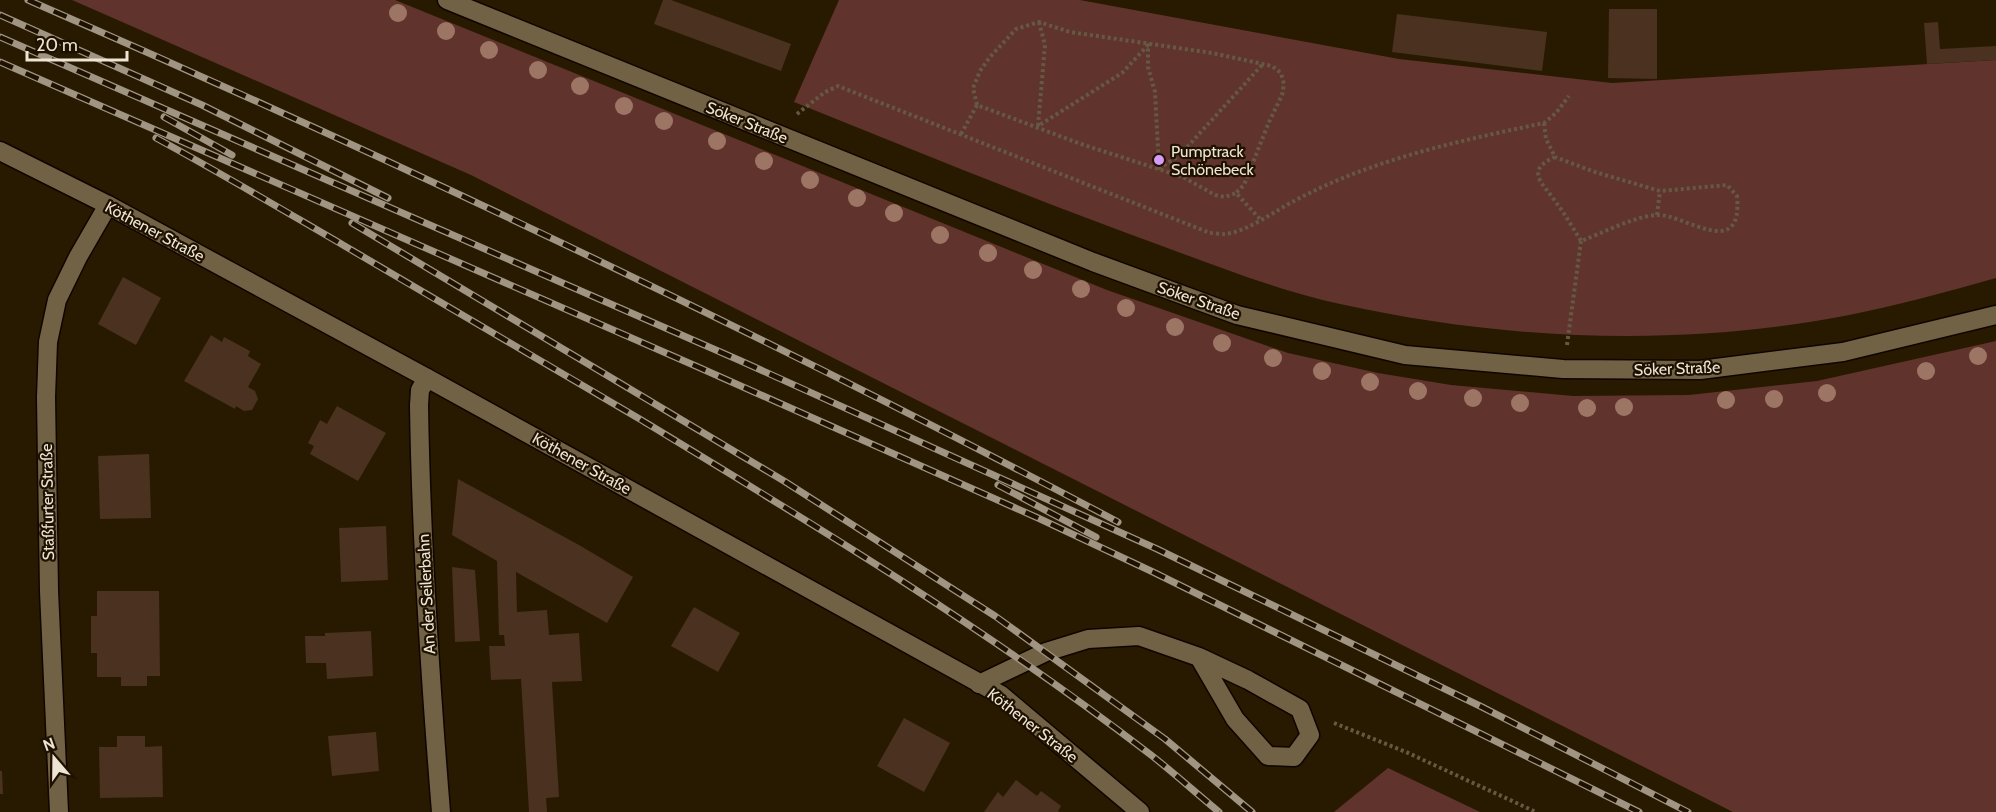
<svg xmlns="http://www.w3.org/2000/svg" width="1996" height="812" viewBox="0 0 1996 812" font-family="Cabin,sans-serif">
  <rect width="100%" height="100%" fill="#281a01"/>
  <!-- green -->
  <g fill="#60332c">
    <path d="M 72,0 L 395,0 L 1107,290 L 1288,353 L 1378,373 L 1451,385 L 1573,396 L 1689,395 L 1817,381 L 1996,341 L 1996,812 L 1733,812 L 471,175 Z"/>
    <path d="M 839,0 L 1080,0 L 1399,59 L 1612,83 L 1996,60 L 1996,278 C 1946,292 1896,306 1844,316 C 1678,348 1504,340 1340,304 C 1280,291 1219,267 1162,246 C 1038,201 916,151 794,102 Z"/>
    <path d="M 1388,768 L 1480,812 L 1334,812 Z"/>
  </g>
  <!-- building -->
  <g fill="#4a3120">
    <path d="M 663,0 L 671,0 L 791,44 L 781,71 L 654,24 Z"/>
    <path d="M 1609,9 L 1657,9 L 1657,79 L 1608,78 Z"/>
    <path d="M 1397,14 L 1547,32 L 1542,71 L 1392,52 Z"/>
    <path d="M 1938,22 L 1940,49 L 1996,46 L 1996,60 L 1927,64 L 1924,23 Z"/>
    <path d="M 123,277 L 161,298 L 136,345 L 98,324 Z"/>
    <path d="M 211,335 L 222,342 L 224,337 L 250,351 L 248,356 L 261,364 L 248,387 L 255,391 L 258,399 L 252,410 L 244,411 L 236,406 L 235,409 L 184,381 Z"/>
    <path d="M 337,406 L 386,433 L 358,481 L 310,454 L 314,446 L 308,443 L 320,420 L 327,424 Z"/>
    <path d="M 149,454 L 151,518 L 100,519 L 98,456 Z"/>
    <path d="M 458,479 L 579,545 L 633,577 L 607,623 L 516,572 L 517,612 L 547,610 L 549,635 L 579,633 L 582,681 L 552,682 L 559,797 L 546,798 L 547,812 L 529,812 L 521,679 L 491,680 L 489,646 L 505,646 L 504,635 L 499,635 L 497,561 L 452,535 Z"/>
    <path d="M 386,526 L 388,580 L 341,582 L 339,528 Z"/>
    <path d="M 452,567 L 475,570 L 480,641 L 455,642 Z"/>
    <path d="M 97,591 L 159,591 L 160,676 L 147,676 L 147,686 L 121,686 L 121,677 L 97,677 L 97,653 L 91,653 L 91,616 L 97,616 Z"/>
    <path d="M 694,607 L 740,633 L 718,672 L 671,646 Z"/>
    <path d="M 371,631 L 373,676 L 327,679 L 326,663 L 306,663 L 305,636 L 325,636 L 325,633 Z"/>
    <path d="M 904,718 L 950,743 L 924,792 L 877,766 Z"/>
    <path d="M 376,732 L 379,771 L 332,776 L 328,736 Z"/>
    <path d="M 117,736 L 145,736 L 145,747 L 162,746 L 163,797 L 100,798 L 99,747 L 117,747 Z"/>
    <path d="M 0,771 L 2,771 L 3,794 L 0,794 Z"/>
    <path d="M 1016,780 L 1037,796 L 1041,791 L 1061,806 L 1058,811 L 1060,812 L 984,812 L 998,792 L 1003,797 Z"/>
  </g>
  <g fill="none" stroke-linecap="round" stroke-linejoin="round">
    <defs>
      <g id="minor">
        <path d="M 447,0 L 1093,262 L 1237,315 L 1405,355 L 1563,369 L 1700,370 L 1843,352 L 1996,315"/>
        <path d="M 0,151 L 108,205 L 427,378 L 1001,695 L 1140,812"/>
        <path d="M 427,378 L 420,390 L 419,405 C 421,541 430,677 441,812"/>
        <path d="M 979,684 L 1046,652 L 1088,639 L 1139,636 L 1199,657 L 1248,680 L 1300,709 L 1310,735 L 1294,757 L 1268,756 L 1235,719 L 1199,657"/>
        <path d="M 59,812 L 49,591 L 46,397 L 48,342 L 57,300 L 78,257 L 108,205"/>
      </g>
    </defs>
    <!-- minor casing -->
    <use href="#minor" stroke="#100500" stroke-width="21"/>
    <!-- path -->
    <g stroke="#655943" stroke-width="4" stroke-dasharray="3 3" stroke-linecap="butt">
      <path d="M 1039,22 L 1045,45 L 1038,126 L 1122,73 L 1148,45 L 1148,67 L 1155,92 L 1159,168 L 1179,156 L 1262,65"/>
      <path d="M 977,105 L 973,88 L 980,71 L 990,57 L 1016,29 L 1039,22 L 1070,32 L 1212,53 L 1272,66 L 1281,73 L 1284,84 L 1282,95 L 1269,122 L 1244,185 L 1236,193"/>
      <path d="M 797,114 L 825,92 L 838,86 L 1210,233 C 1214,233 1220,234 1224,234 C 1245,233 1275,211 1294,201 C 1372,159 1459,141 1544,123 L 1556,113 L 1569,96"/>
      <path d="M 1544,123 L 1546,139 L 1555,157 C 1524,171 1543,183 1555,201 C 1565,214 1573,228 1581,241 C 1603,233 1632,217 1656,215 C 1684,213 1743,263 1737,196 L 1727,185 L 1660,191 L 1595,172 L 1555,157"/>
      <path d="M 961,134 L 977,105 L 1081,144 L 1183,177 L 1215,195 L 1225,197 L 1236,193 L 1260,219"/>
      <path d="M 1657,215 L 1660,191"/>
      <path d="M 1567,345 L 1581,241"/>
      <path d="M 1334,723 L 1406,752 L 1536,812"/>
    </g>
    <!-- minor -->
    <use href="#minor" stroke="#716246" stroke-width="18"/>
    <defs>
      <g id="rail">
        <path d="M 28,0 C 398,161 762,334 1118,522"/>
        <path d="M 0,15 L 202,105 L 388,198"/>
        <path d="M 0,37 L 741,361 L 1157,549 L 1482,707 L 1688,812"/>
        <path d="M 0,62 L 698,367 L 1038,518 L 1153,572 L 1639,812"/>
        <path d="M 164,117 L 232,155"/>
        <path d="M 156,138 C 219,172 281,209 343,245 C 441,303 540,360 638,418 C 813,524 989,630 1151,755 C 1174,773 1196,793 1219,812"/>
        <path d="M 352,223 L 784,481 L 995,616 L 1165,739 L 1252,812"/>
        <path d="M 998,485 L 1096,537"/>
      </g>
    </defs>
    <!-- rail casing -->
    <use href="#rail" stroke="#a09582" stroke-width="7"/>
    <!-- rail -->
    <use href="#rail" stroke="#1e1100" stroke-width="4.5" stroke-dasharray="14" stroke-linecap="butt"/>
  </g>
  <!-- trees -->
  <g fill="#9d7565">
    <circle cx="398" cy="13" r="9"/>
    <circle cx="446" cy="31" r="9"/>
    <circle cx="489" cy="50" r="9"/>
    <circle cx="538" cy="70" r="9"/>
    <circle cx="580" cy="86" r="9"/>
    <circle cx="624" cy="106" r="9"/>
    <circle cx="664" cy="121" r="9"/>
    <circle cx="717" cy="141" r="9"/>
    <circle cx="764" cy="161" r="9"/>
    <circle cx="810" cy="180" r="9"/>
    <circle cx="857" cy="198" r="9"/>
    <circle cx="894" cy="213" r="9"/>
    <circle cx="940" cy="235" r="9"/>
    <circle cx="988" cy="253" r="9"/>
    <circle cx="1033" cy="270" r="9"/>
    <circle cx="1081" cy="289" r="9"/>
    <circle cx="1126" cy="308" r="9"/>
    <circle cx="1175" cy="327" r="9"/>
    <circle cx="1222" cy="343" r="9"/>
    <circle cx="1978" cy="356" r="9"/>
    <circle cx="1273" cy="358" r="9"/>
    <circle cx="1322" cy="371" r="9"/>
    <circle cx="1926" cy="371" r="9"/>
    <circle cx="1370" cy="382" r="9"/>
    <circle cx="1418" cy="391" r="9"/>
    <circle cx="1827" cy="393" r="9"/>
    <circle cx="1473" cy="398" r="9"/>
    <circle cx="1774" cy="399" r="9"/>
    <circle cx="1726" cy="400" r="9"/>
    <circle cx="1520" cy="403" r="9"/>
    <circle cx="1624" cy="407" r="9"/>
    <circle cx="1587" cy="408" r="9"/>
  </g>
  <!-- markers -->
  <circle fill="#d59bfa" stroke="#1e1100" stroke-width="2" cx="1159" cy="160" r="6"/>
  <g text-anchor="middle" stroke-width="4.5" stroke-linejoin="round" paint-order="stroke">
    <!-- street labels -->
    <g font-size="16" fill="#ede4d4" stroke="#1e1100">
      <text transform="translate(747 122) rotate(22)" y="6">Söker Straße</text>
      <text transform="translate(155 231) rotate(28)" y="6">Köthener Straße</text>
      <text transform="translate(1199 300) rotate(19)" y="6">Söker Straße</text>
      <text transform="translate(1677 368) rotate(-2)" y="6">Söker Straße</text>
      <text transform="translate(582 463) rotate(29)" y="6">Köthener Straße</text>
      <text transform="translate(47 502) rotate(-91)" y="6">Staßfurter Straße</text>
      <text transform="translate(426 594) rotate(-93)" y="6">An der Seilerbahn</text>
      <text transform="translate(1033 725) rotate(38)" y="6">Köthener Straße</text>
    </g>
    <!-- poi labels -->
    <g font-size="16" fill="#ede4d4" stroke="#1e1100" text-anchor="start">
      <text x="1171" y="157">Pumptrack<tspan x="1171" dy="18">Schönebeck</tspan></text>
    </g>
  </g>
  <!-- north arrow -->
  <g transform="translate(54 758) rotate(340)" stroke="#1e1100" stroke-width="4.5" paint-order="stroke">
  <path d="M0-4.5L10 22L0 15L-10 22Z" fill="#ede4d4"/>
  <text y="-9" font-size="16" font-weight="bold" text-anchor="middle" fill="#ede4d4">N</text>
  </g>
  <!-- scale -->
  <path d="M27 51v9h100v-9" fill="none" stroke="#ede4d4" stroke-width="3"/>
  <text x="36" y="51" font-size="18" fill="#ede4d4" stroke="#1e1100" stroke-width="4.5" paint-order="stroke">20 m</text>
</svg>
